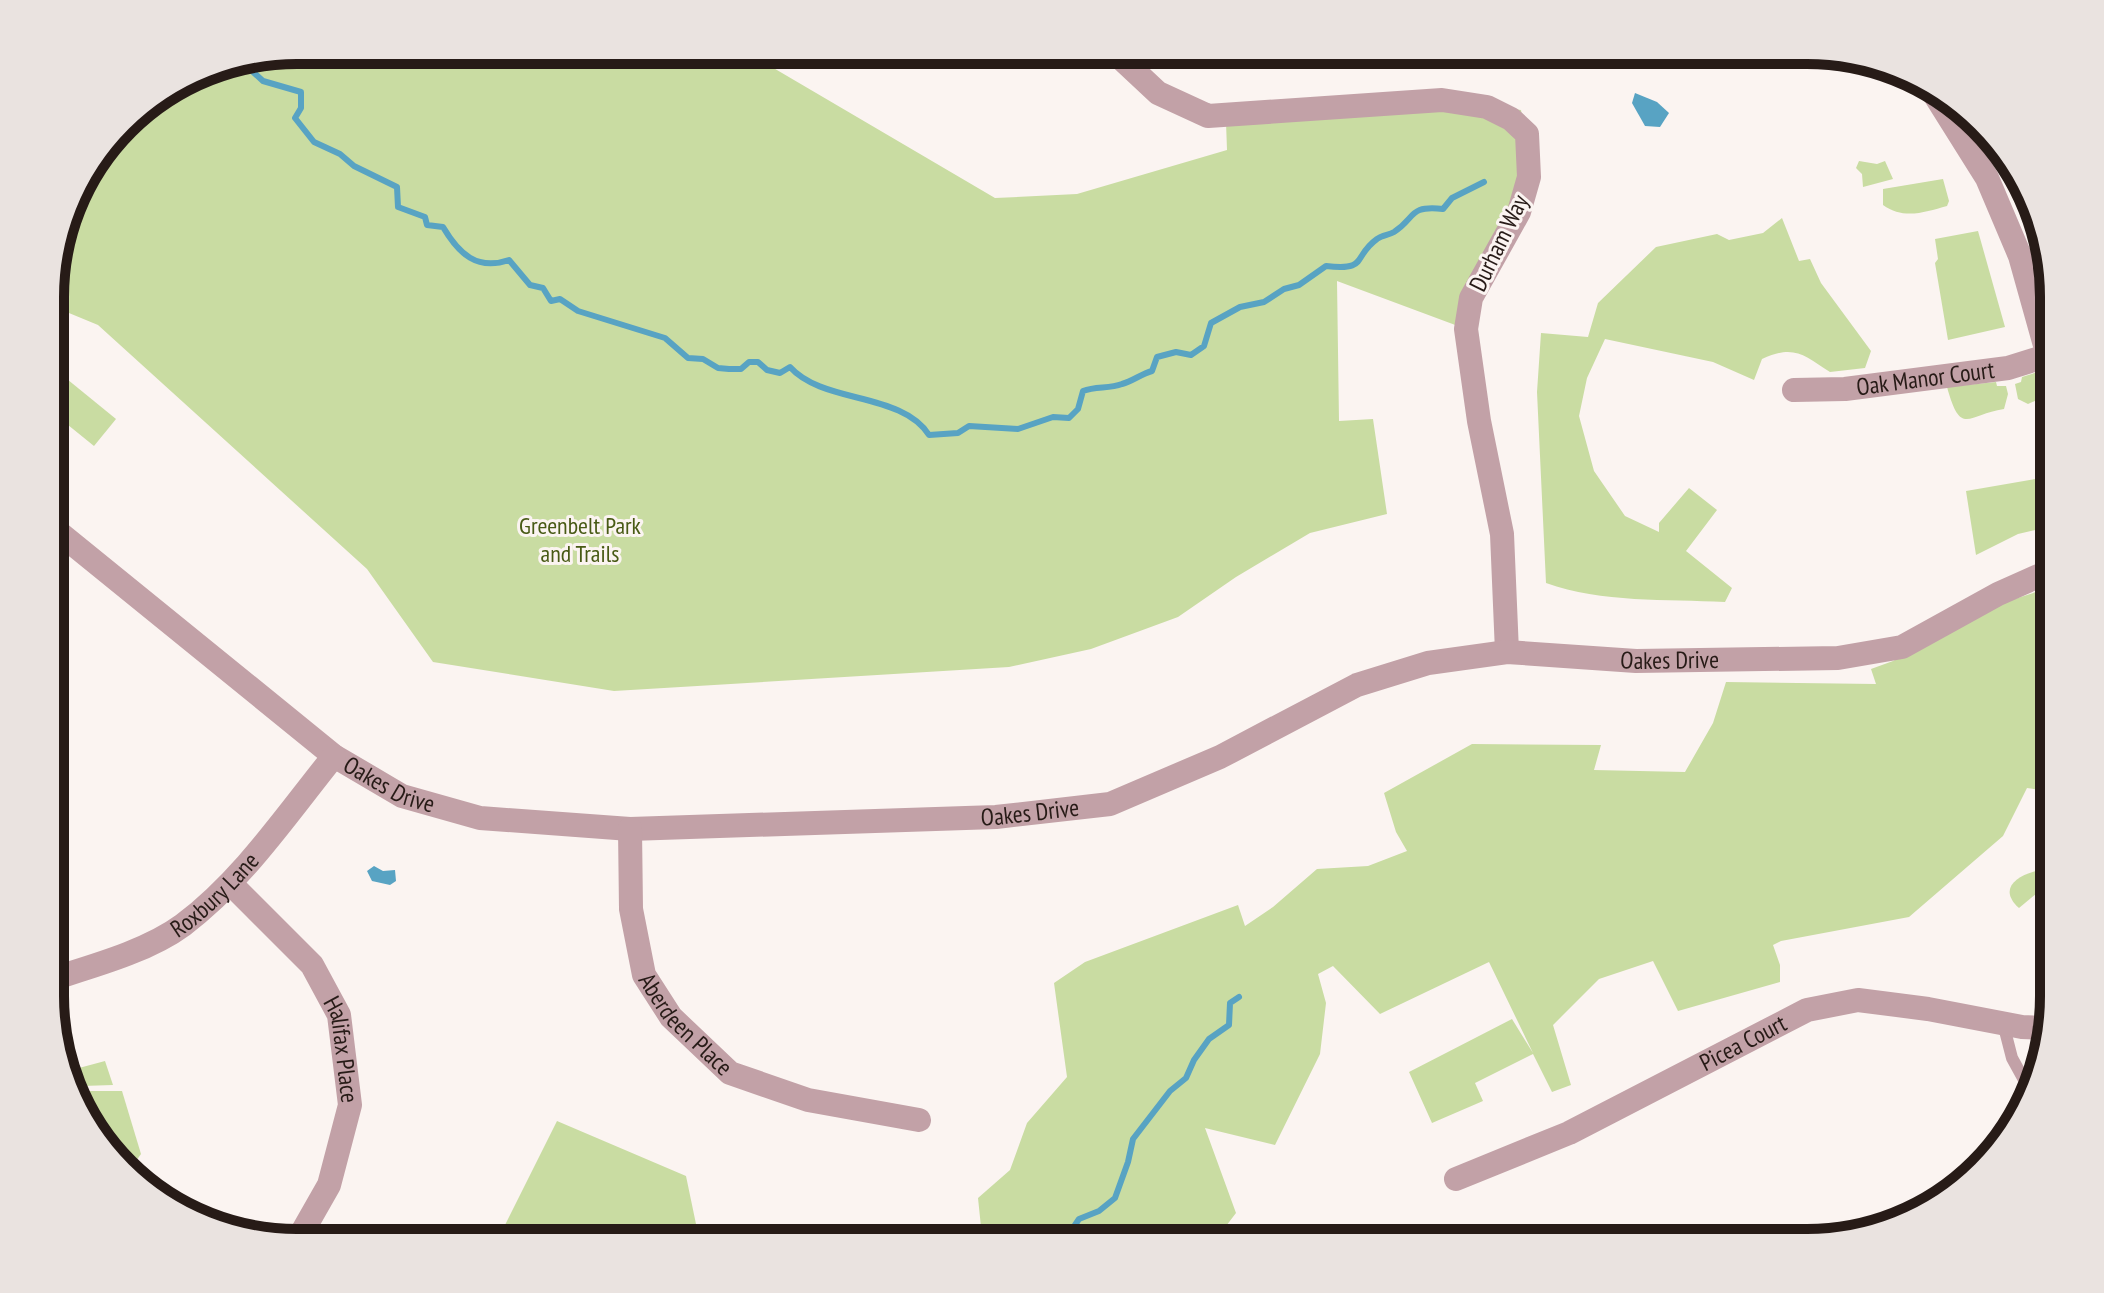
<svg xmlns="http://www.w3.org/2000/svg" width="2104" height="1293" viewBox="0 0 2104 1293" font-family="'PT Sans Narrow',sans-serif">
  <rect width="100%" height="100%" fill="#fbf4f1"/>
  <!-- green -->
  <g fill="#c9dca2">
    <path d="M 297,50 L 743,50 L 995,198 L 1077,194 L 1227,150 L 1226,122 L 1442,100 L 1521,110 L 1528,151 L 1466,329 L 1337,281 L 1339,421 L 1373,419 L 1387,514 L 1310,533 L 1236,577 L 1178,617 L 1091,649 L 1009,667 L 614,691 L 433,662 L 367,569 L 98,325 L 52,306 L 52,265 L 76,187 L 134,112 L 203,69 Z"/>
    <path d="M 1859,161 L 1877,164 L 1885,161 L 1893,179 L 1863,187 L 1862,174 L 1856,168 Z"/>
    <path d="M 1943,179 L 1949,201 L 1947,206 C 1925,212 1904,220 1883,205 L 1883,189 Z"/>
    <path d="M 1782,218 L 1799,261 L 1810,259 L 1821,283 L 1871,351 L 1865,368 L 1830,372 C 1804,355 1794,344 1762,359 L 1754,380 L 1713,362 L 1605,339 L 1587,378 L 1579,416 L 1594,471 L 1625,516 L 1659,532 L 1659,523 L 1689,488 L 1717,510 L 1686,551 L 1732,588 L 1725,602 C 1666,599 1602,603 1546,583 L 1537,392 L 1541,333 L 1588,337 L 1598,303 L 1656,247 L 1717,234 L 1729,240 L 1763,233 Z"/>
    <path d="M 1978,231 L 2005,327 L 1948,340 L 1935,263 L 1938,259 L 1935,239 Z"/>
    <path d="M 2053,367 L 2053,393 L 2028,404 L 2018,399 L 2015,384 L 2021,382 L 2022,377 Z"/>
    <path d="M 62,375 L 116,419 L 94,446 L 52,412 L 52,387 Z"/>
    <path d="M 1996,382 L 1997,386 L 2006,386 L 2008,394 L 2004,409 C 1968,414 1961,438 1947,387 Z"/>
    <path d="M 2053,476 L 2053,526 L 2018,534 L 1976,555 L 1966,491 Z"/>
    <path d="M 2039,591 L 2053,591 L 2053,792 L 2027,788 L 2003,836 L 1909,917 L 1781,941 L 1773,945 L 1780,965 L 1780,982 L 1678,1011 L 1653,961 L 1599,979 L 1553,1025 L 1571,1085 L 1552,1092 L 1533,1054 L 1475,1083 L 1483,1101 L 1432,1123 L 1409,1072 L 1512,1019 L 1533,1053 L 1489,962 L 1380,1014 L 1333,966 L 1318,974 L 1326,1003 L 1320,1054 L 1275,1145 L 1205,1128 L 1236,1213 L 1213,1243 L 993,1243 L 981,1227 L 978,1198 L 1010,1170 L 1027,1123 L 1067,1077 L 1054,983 L 1085,962 L 1238,905 L 1245,926 L 1273,907 L 1317,869 L 1368,866 L 1407,851 L 1396,832 L 1384,793 L 1472,744 L 1601,745 L 1594,770 L 1685,772 L 1713,723 L 1726,682 L 1876,684 L 1871,669 L 1893,661 L 1993,606 Z"/>
    <path d="M 2036,871 L 2042,872 L 2049,883 L 2019,908 C 1999,890 2014,877 2036,871 Z"/>
    <path d="M 105,1061 L 113,1085 L 82,1086 L 79,1068 Z"/>
    <path d="M 76,1091 L 122,1091 L 141,1154 L 129,1171 L 91,1133 Z"/>
    <path d="M 557,1121 L 686,1176 L 696,1224 L 758,1243 L 496,1243 Z"/>
  </g>
  <!-- water -->
  <g fill="#58a3c3">
    <path d="M 1635,93 L 1657,102 L 1669,113 L 1660,127 L 1645,126 L 1632,103 Z"/>
    <path d="M 374,866 L 383,871 L 395,870 L 396,881 L 390,885 L 372,881 L 367,871 Z"/>
  </g>
  <g fill="none" stroke-linecap="round" stroke-linejoin="round">
    <!-- stream -->
    <g stroke="#58a3c3" stroke-width="6">
      <path d="M 255,58 L 252,71 L 263,81 L 301,92 L 301,108 L 295,118 L 314,142 L 340,154 L 354,166 L 397,187 L 398,207 L 425,217 L 427,225 L 443,227 C 459,254 477,271 509,260 L 530,285 L 543,288 L 551,301 L 560,299 L 578,311 L 665,338 L 688,358 L 703,359 L 718,368 L 729,369 L 741,369 L 749,362 L 758,362 L 767,370 L 780,373 L 790,367 C 823,404 902,392 929,435 L 958,433 L 969,426 L 1018,429 L 1053,417 L 1069,418 L 1078,409 L 1083,391 C 1096,386 1109,389 1122,384 C 1133,381 1141,374 1152,371 L 1157,357 L 1176,352 L 1191,355 L 1204,346 L 1211,323 L 1240,307 L 1264,302 L 1284,289 L 1299,285 L 1326,266 C 1369,271 1352,257 1377,239 C 1382,235 1389,235 1394,232 C 1416,218 1408,205 1443,209 L 1452,198 L 1484,182"/>
      <path d="M 1063,1243 L 1079,1219 L 1099,1211 L 1115,1198 L 1128,1162 L 1133,1139 L 1170,1091 L 1186,1078 L 1194,1060 L 1209,1039 L 1229,1025 L 1230,1003 L 1239,997"/>
    </g>
    <!-- service -->
    <path stroke="#c2a1a7" stroke-width="12" d="M 2003,1023 L 2012,1058 L 2023,1078 L 2031,1078"/>
    <!-- minor -->
    <g stroke="#c2a1a7" stroke-width="24">
      <path d="M 1112,50 L 1158,93 L 1208,116 L 1442,100 L 1487,107 L 1511,119 L 1527,134 L 1529,177 L 1519,212 L 1471,298 L 1466,329 L 1479,421 L 1502,534 L 1507,652"/>
      <path d="M 1928,84 L 1987,178 L 2020,256 L 2048,356"/>
      <path id="s1" d="M 1794,390 L 1845,389 L 2008,368 L 2053,354"/>
      <path id="s2" d="M 52,527 L 334,756 L 402,796 L 480,818 L 630,829 L 996,817 L 1110,804 L 1220,757 L 1357,685 L 1428,663 L 1507,652 L 1636,661 L 1838,658 L 1902,647 L 1998,594 L 2043,574 L 2053,574"/>
      <path id="s3" d="M 630,829 L 631,909 L 644,975 L 671,1017 L 730,1073 L 808,1100 L 919,1120"/>
      <path id="s4" d="M 231,884 L 312,965 L 339,1015 L 350,1105 L 329,1185 L 296,1243"/>
      <path id="s5" d="M 52,979 C 93,966 148,951 183,925 C 243,880 287,814 334,756"/>
      <path id="s6" d="M 1456,1179 L 1569,1133 L 1807,1010 L 1858,1000 L 1928,1009 L 2022,1027 L 2048,1028"/>
    </g>
  </g>
  <g text-anchor="middle" stroke-width="6" stroke-linejoin="round" paint-order="stroke">
    <!-- street labels -->
    <g font-size="24" fill="#271b17" stroke="#fbf4f1">
      <text transform="translate(1499 243) rotate(-64)" y="8">Durham Way</text>
      <text dy="8" stroke="none"><textPath href="#s1" startOffset="132">Oak Manor Court</textPath></text>
      <text dy="8" stroke="none"><textPath href="#s2" startOffset="1746">Oakes Drive</textPath></text>
      <text dy="8" stroke="none"><textPath href="#s2" startOffset="426">Oakes Drive</textPath></text>
      <text dy="8" stroke="none"><textPath href="#s2" startOffset="1074">Oakes Drive</textPath></text>
      <text dy="8" stroke="none"><textPath href="#s5" startOffset="186">Roxbury Lane</textPath></text>
      <text dy="8" stroke="none"><textPath href="#s3" startOffset="212">Aberdeen Place</textPath></text>
      <text dy="8" stroke="none"><textPath href="#s6" startOffset="318">Picea Court</textPath></text>
      <text dy="8" stroke="none"><textPath href="#s4" startOffset="206">Halifax Place</textPath></text>
    </g>
    <!-- park labels -->
    <g font-size="24" fill="#485a15" stroke="#fbf4f1">
      <text x="580" y="534">Greenbelt Park<tspan x="580" dy="28">and Trails</tspan></text>
    </g>
  </g>
  <!-- crop -->
  <path d="M0 0H2104V1293H0ZM297 64H1807A233 233 0 0 1 2040 297V996A233 233 0 0 1 1807 1229H297A233 233 0 0 1 64 996V297A233 233 0 0 1 297 64Z" fill="#eae3e0" fill-rule="evenodd"/>
  <path fill="none" stroke="#271b17" stroke-width="10" d="M297 64H1807A233 233 0 0 1 2040 297V996A233 233 0 0 1 1807 1229H297A233 233 0 0 1 64 996V297A233 233 0 0 1 297 64Z"/>
</svg>
